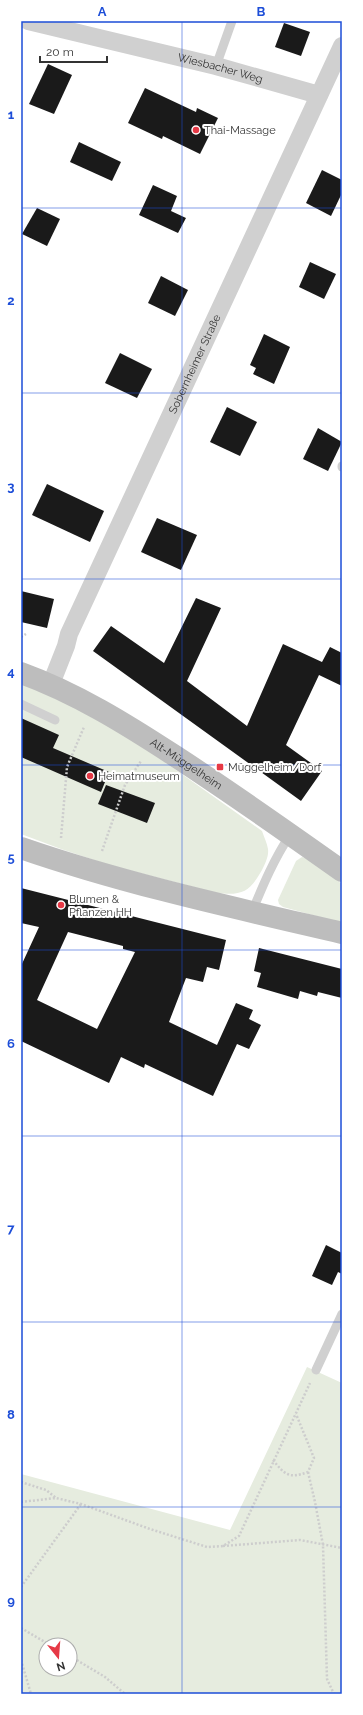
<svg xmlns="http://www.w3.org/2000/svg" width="363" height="1715" viewBox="0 0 363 1715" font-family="Raleway,sans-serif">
  <rect width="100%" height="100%" fill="#fff"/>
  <!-- green -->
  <g fill="#e6ecdf" fill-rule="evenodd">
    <path d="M 21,683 L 94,716 L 155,755 L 262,831 C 264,837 267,843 268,849 C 269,856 265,864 262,870 C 250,891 243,896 217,893 L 109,865 L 61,849 L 21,834 Z"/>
    <path d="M 302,857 L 308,859 L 342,884 L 342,923 L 283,907 L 279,904 L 278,900 L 296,861 Z"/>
    <path d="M 307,1367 L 342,1383 L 342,1694 L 21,1694 L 21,1474 L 230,1530 ZM 46,1645 L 70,1645 L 70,1669 L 46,1669 Z"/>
  </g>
  <!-- building -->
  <g fill="#1a1a1a" fill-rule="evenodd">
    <path d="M 284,23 L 310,32 L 301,56 L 275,47 Z"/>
    <path d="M 48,64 L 72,75 L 54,114 L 29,104 Z"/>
    <path d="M 145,88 L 196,112 L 197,108 L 218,118 L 200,154 L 163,136 L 162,139 L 128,123 Z"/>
    <path d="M 79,142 L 121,162 L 112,181 L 70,162 Z"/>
    <path d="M 322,170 L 342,180 L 342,193 L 331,216 L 306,203 Z"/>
    <path d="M 153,185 L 177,196 L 171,211 L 186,218 L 178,233 L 139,215 Z"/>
    <path d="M 37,208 L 60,219 L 47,246 L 22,234 Z"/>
    <path d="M 310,262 L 336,274 L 324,299 L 299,287 Z"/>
    <path d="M 161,276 L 188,290 L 175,316 L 148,303 Z"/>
    <path d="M 264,334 L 290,347 L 274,384 L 253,374 L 256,368 L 250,365 Z"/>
    <path d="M 120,353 L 152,369 L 137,398 L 105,383 Z"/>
    <path d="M 227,407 L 257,422 L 240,456 L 210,442 Z"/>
    <path d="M 318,428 L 342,442 L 328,471 L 303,459 Z"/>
    <path d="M 47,484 L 104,511 L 90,542 L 32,515 Z"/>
    <path d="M 157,518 L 197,535 L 181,570 L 141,552 Z"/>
    <path d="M 21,591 L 54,599 L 47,628 L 21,622 Z"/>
    <path d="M 196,598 L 221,608 L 187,681 L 247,726 L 283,644 L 322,662 L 330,647 L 342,653 L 342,686 L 319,675 L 286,745 L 322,771 L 301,801 L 93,651 L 111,626 L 164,663 Z"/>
    <path d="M 21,718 L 59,735 L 53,748 L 109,772 L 101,792 L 21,757 Z"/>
    <path d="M 106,785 L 155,803 L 147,823 L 98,804 Z"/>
    <path d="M 21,888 L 226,940 L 219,970 L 207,967 L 203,982 L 186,978 L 169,1022 L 217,1045 L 236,1003 L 253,1010 L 249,1019 L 261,1025 L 249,1049 L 237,1044 L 213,1096 L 145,1064 L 144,1068 L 121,1057 L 109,1083 L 21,1041 L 21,966 L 39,927 L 21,923 ZM 68,932 L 123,946 L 123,949 L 135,952 L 97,1029 L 37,1000 Z"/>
    <path d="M 259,948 L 342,969 L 342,998 L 318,992 L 317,996 L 300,991 L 298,999 L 257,987 L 261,973 L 254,971 Z"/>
    <path d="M 326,1245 L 342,1253 L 342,1274 L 338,1272 L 332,1285 L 312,1276 Z"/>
  </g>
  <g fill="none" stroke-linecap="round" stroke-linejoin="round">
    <!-- path -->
    <g stroke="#cdcdcd" stroke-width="2.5" stroke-dasharray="2 2" stroke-linecap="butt">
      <path d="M 21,637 L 26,634"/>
      <path d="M 61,838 L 67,767 L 84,727"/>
      <path d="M 102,851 L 125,785 L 141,761"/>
      <path d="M 273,1460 C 285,1475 289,1479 308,1472 L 314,1458 L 296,1414"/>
      <path d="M 308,1472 L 315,1502 L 323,1545 L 327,1679 L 334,1694"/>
      <path d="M 21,1482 L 46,1490 L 56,1498"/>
      <path d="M 21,1502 L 56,1498 L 81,1504 L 150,1529 L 207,1547 L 223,1546 L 239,1536 L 310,1383"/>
      <path d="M 223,1546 L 300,1540 L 342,1548"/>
      <path d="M 21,1587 L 81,1504"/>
      <path d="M 21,1628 L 50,1645"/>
      <path d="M 70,1656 L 105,1677 L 125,1694"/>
      <path d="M 21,1660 L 31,1694"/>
    </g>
    <!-- service -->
    <g stroke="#d0d0d0" stroke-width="9">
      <path d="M 216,66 L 232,21"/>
      <path d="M 342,467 L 342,466"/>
      <path d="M 21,704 L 55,720"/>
      <path d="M 252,912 C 263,885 274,859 290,835"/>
      <path d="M 316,1370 L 342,1314"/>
    </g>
    <!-- minor -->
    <g stroke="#d0d0d0" stroke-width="18">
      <path id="s1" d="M 28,21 L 216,66 L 319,95"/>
      <path id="s2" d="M 51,684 L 66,646 L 69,634 L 342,46"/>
    </g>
    <!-- secondary -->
    <g stroke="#bdbdbd" stroke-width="22">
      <path id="s3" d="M 21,673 C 76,693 126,724 175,756 C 232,793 287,832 342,871"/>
      <path d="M 21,848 C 125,884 235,908 342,933"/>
    </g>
  </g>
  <!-- grid -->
  <path fill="none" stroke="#1d4ed8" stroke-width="1" stroke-opacity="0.55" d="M 182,21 L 182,1694M 21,208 L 342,208M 21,393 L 342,393M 21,579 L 342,579M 21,765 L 342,765M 21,950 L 342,950M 21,1136 L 342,1136M 21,1322 L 342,1322M 21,1507 L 342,1507"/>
  <!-- markers -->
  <g fill="#e63946" stroke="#fff" stroke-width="1.5">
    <circle cx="196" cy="130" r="4"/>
    <rect x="216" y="763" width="8" height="8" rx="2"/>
    <circle cx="90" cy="776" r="4"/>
    <circle cx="61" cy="905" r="4"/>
  </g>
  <g text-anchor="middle" stroke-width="4" stroke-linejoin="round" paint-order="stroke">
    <!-- street labels -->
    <g font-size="11" fill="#333" stroke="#fff">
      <text dy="4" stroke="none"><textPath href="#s1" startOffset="198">Wiesbacher Weg</textPath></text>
      <text dy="4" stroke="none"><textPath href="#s2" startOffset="351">Sobernheimer Straße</textPath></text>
      <text dy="4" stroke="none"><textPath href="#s3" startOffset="189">Alt-Müggelheim</textPath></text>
    </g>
    <!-- poi labels -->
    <g font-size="11" fill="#333" stroke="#fff" text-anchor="start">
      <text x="204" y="134">Thai-Massage</text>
      <text x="228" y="771">Müggelheim/Dorf</text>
      <text x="98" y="780">Heimatmuseum</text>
      <text x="69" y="903">Blumen &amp;<tspan x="69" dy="13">Pflanzen HH</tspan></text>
    </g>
  </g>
  <!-- border -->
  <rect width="363" height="1715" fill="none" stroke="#ffffff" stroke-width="44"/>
  <!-- north arrow -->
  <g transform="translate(58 1657) rotate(163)"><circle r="19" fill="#ffffff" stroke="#adadad"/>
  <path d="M0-3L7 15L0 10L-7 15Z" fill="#e63946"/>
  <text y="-6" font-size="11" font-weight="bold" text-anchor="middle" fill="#333333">N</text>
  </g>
  <!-- scale -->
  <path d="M40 56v6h67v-6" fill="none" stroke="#333333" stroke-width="2"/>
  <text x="46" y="56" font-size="12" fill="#333333" stroke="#ffffff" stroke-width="3" paint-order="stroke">20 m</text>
  <rect x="22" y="22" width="319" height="1671" fill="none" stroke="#1d4ed8" stroke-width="1.5"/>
  <g font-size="13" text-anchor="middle" font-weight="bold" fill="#1d4ed8">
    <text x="102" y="16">A</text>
    <text x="261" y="16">B</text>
    <text x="11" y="119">1</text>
    <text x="11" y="305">2</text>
    <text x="11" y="491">3</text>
    <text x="11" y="676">4</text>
    <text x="11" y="862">5</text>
    <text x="11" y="1048">6</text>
    <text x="11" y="1233">7</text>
    <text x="11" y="1419">8</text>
    <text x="11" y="1605">9</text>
  </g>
</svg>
